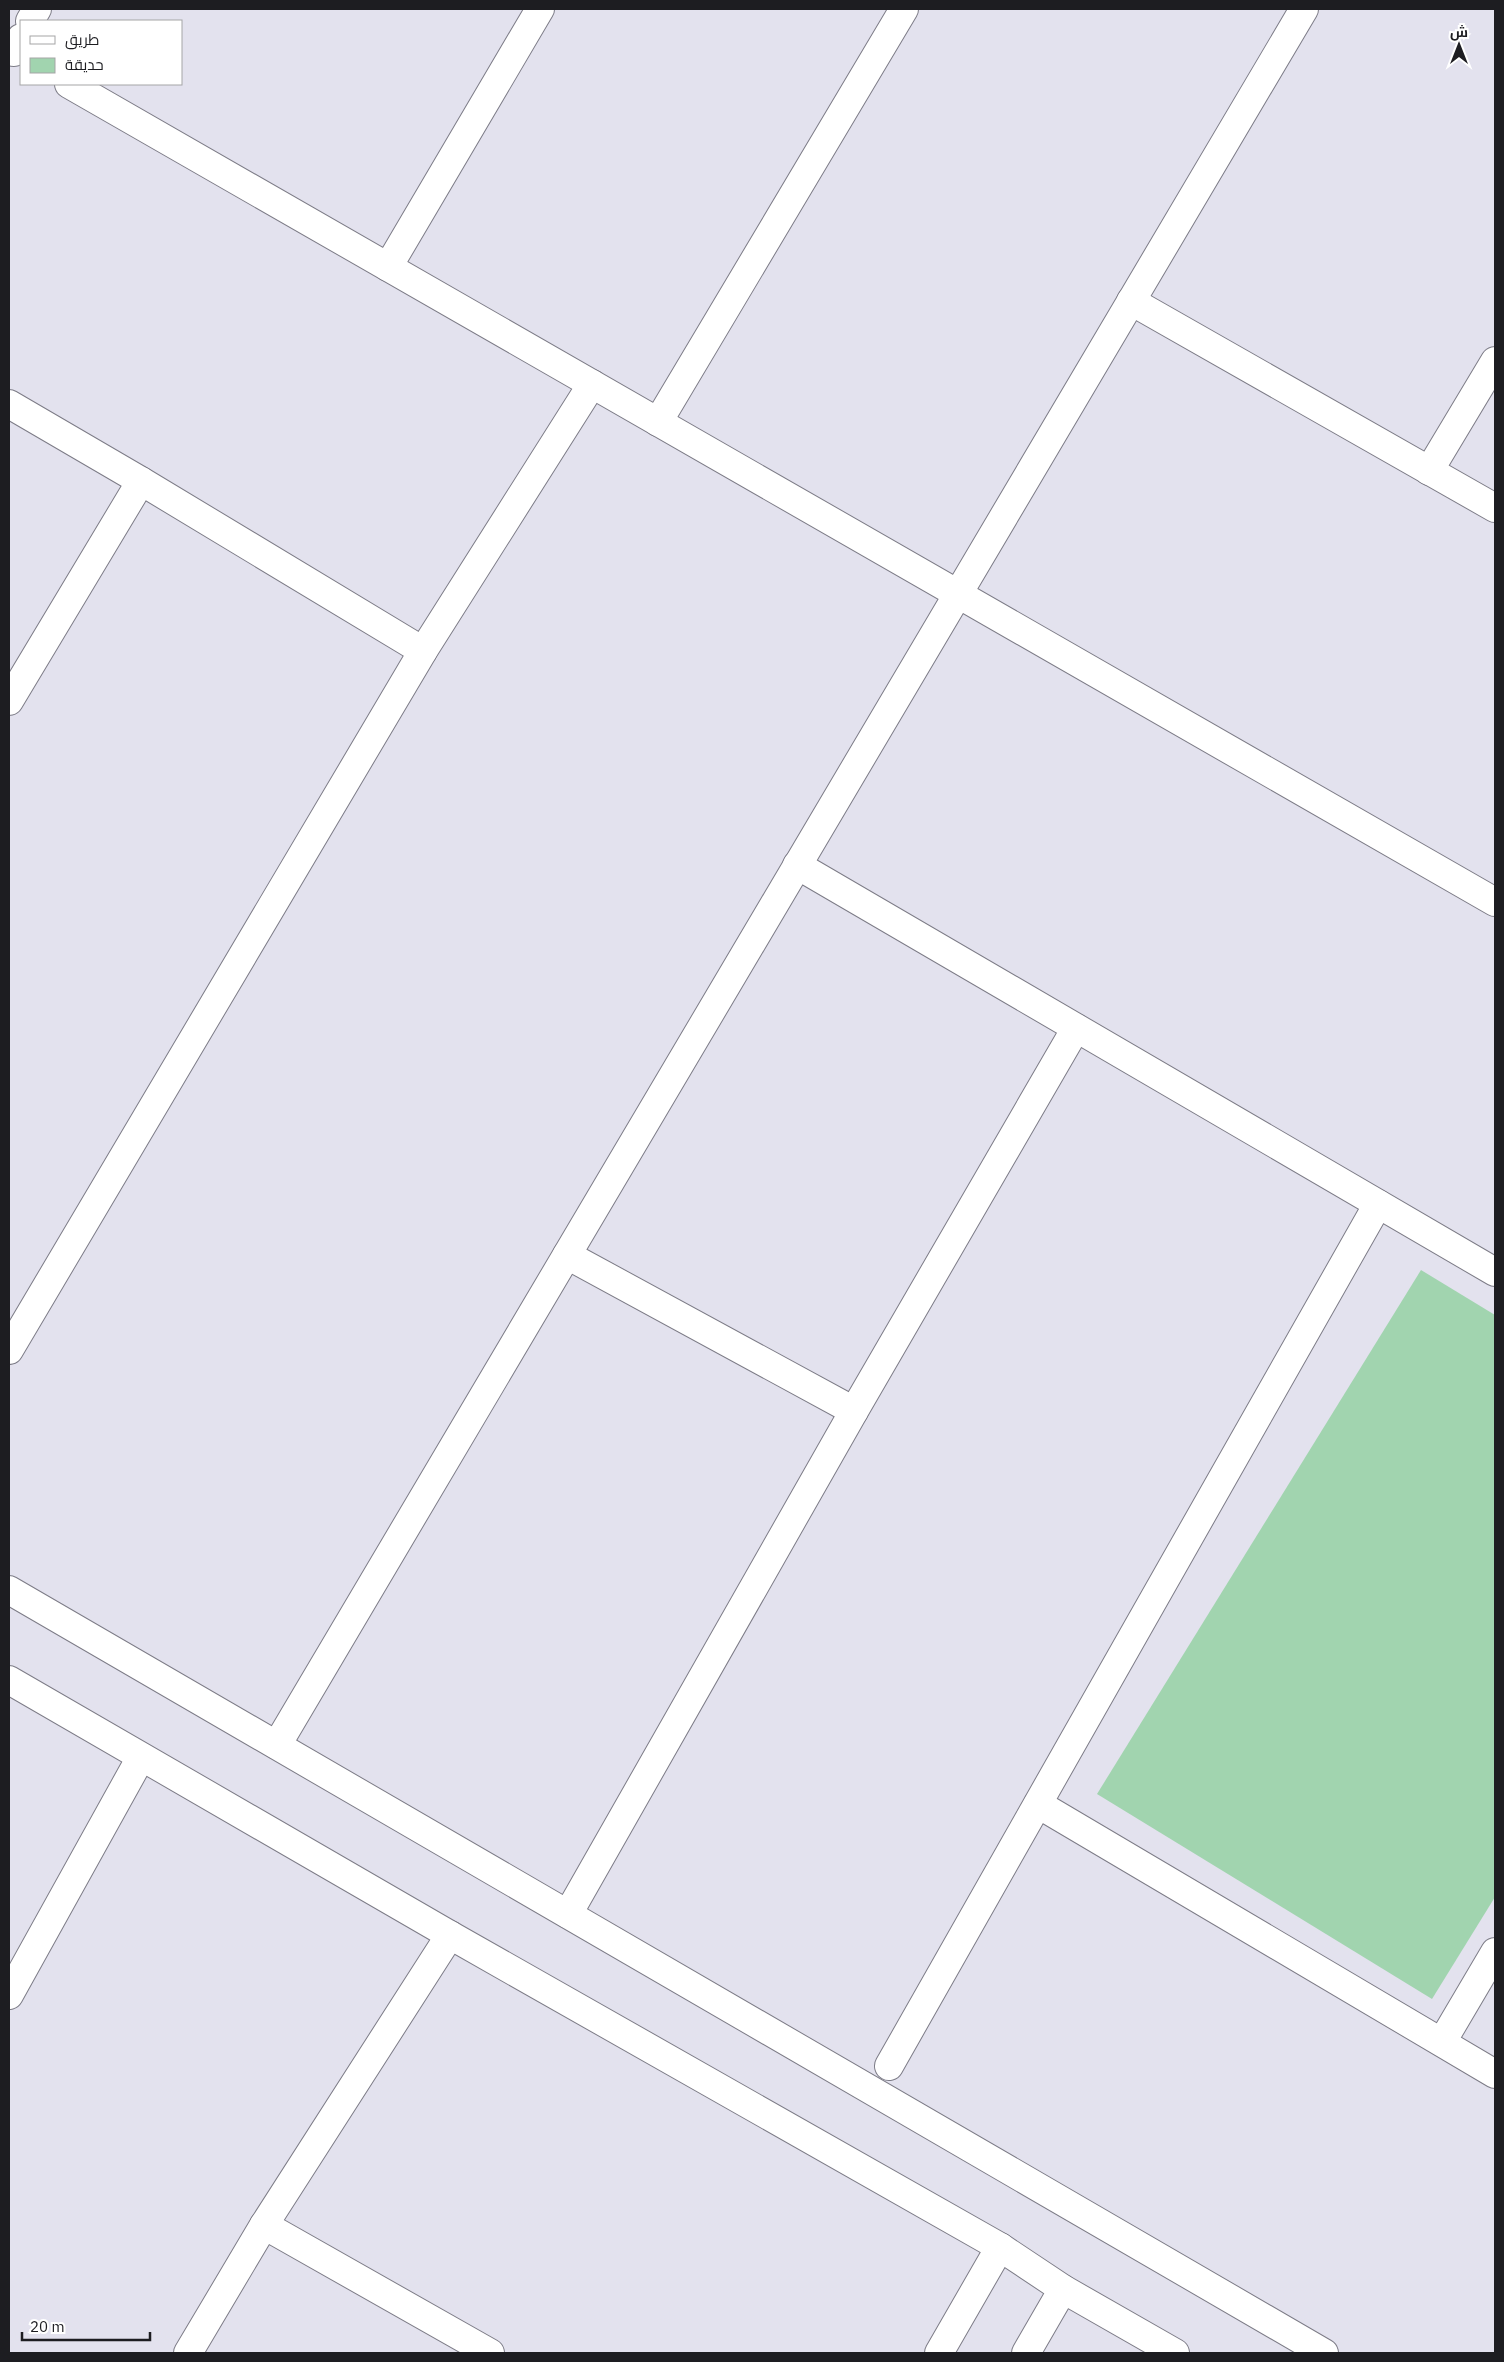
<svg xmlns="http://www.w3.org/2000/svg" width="1504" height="2362" viewBox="0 0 1504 2362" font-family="'IBM Plex Sans',Cairo,sans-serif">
  <rect width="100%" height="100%" fill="#e3e2ee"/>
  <!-- green -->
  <path fill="#a1d4af" d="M 1421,1270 L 1495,1315 L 1495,1897 L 1432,1999 L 1097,1794 Z"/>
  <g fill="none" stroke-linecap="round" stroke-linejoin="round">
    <defs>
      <g id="street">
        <path d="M 30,21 L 37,9"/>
        <path d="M 14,52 L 21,38"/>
        <path d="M 69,84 L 1495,902"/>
        <path d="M 388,267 L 540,9"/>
        <path d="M 1131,301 L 1495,508"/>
        <path d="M 9,404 L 141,481 L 423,651"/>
        <path d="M 658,422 L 904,9"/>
        <path d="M 1429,471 L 1495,361"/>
        <path d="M 9,701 L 141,481"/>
        <path d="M 797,865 L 1495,1272"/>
        <path d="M 567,1255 L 854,1411"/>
        <path d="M 9,1350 L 423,651 L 592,384"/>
        <path d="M 277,1745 L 1304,9"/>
        <path d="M 1038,1804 L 1495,2074"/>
        <path d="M 568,1914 L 854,1411 L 1076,1028"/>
        <path d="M 9,1995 L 141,1757"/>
        <path d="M 1442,2042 L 1495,1952"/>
        <path d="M 889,2066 L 1378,1204"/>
        <path d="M 264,2225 L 490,2353"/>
        <path d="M 188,2353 L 264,2225 L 450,1935"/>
      </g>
      <g id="secondary">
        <path d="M 9,1590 L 1324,2353"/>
        <path d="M 9,1680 L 450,1935 L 1000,2247 L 1063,2289 L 1175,2353"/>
        <path d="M 939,2353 L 1000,2247"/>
        <path d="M 1026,2353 L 1063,2289"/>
      </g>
    </defs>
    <!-- street casing -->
    <use href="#street" stroke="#7d7c87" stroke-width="30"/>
    <!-- secondary casing -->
    <use href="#secondary" stroke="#7d7c87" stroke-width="30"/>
    <!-- street -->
    <use href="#street" stroke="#fff" stroke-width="28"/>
    <!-- secondary -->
    <use href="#secondary" stroke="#fff" stroke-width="28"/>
  </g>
  <!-- border -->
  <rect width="1504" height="2362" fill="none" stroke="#1d1d21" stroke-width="20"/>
  <!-- legend -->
  <rect x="20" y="20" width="162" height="65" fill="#ffffff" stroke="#a5a5a6"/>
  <rect x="30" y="36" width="25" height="8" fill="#ffffff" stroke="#a5a5a6"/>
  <text x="65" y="45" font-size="15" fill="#1d1d21">طريق</text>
  <rect x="30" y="58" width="25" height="15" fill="#a1d4af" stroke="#a5a5a6"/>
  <text x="65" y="70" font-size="15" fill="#1d1d21">حديقة</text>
  <!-- north arrow -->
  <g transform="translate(1459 45)" stroke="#ffffff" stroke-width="4" paint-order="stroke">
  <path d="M0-4L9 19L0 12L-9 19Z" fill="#1d1d21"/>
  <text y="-8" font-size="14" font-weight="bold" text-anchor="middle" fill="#1d1d21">ش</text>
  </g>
  <!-- scale -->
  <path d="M22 2332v8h128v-8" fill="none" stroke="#1d1d21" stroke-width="2.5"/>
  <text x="30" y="2332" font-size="15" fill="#1d1d21" stroke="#ffffff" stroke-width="4" paint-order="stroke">20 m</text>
</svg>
